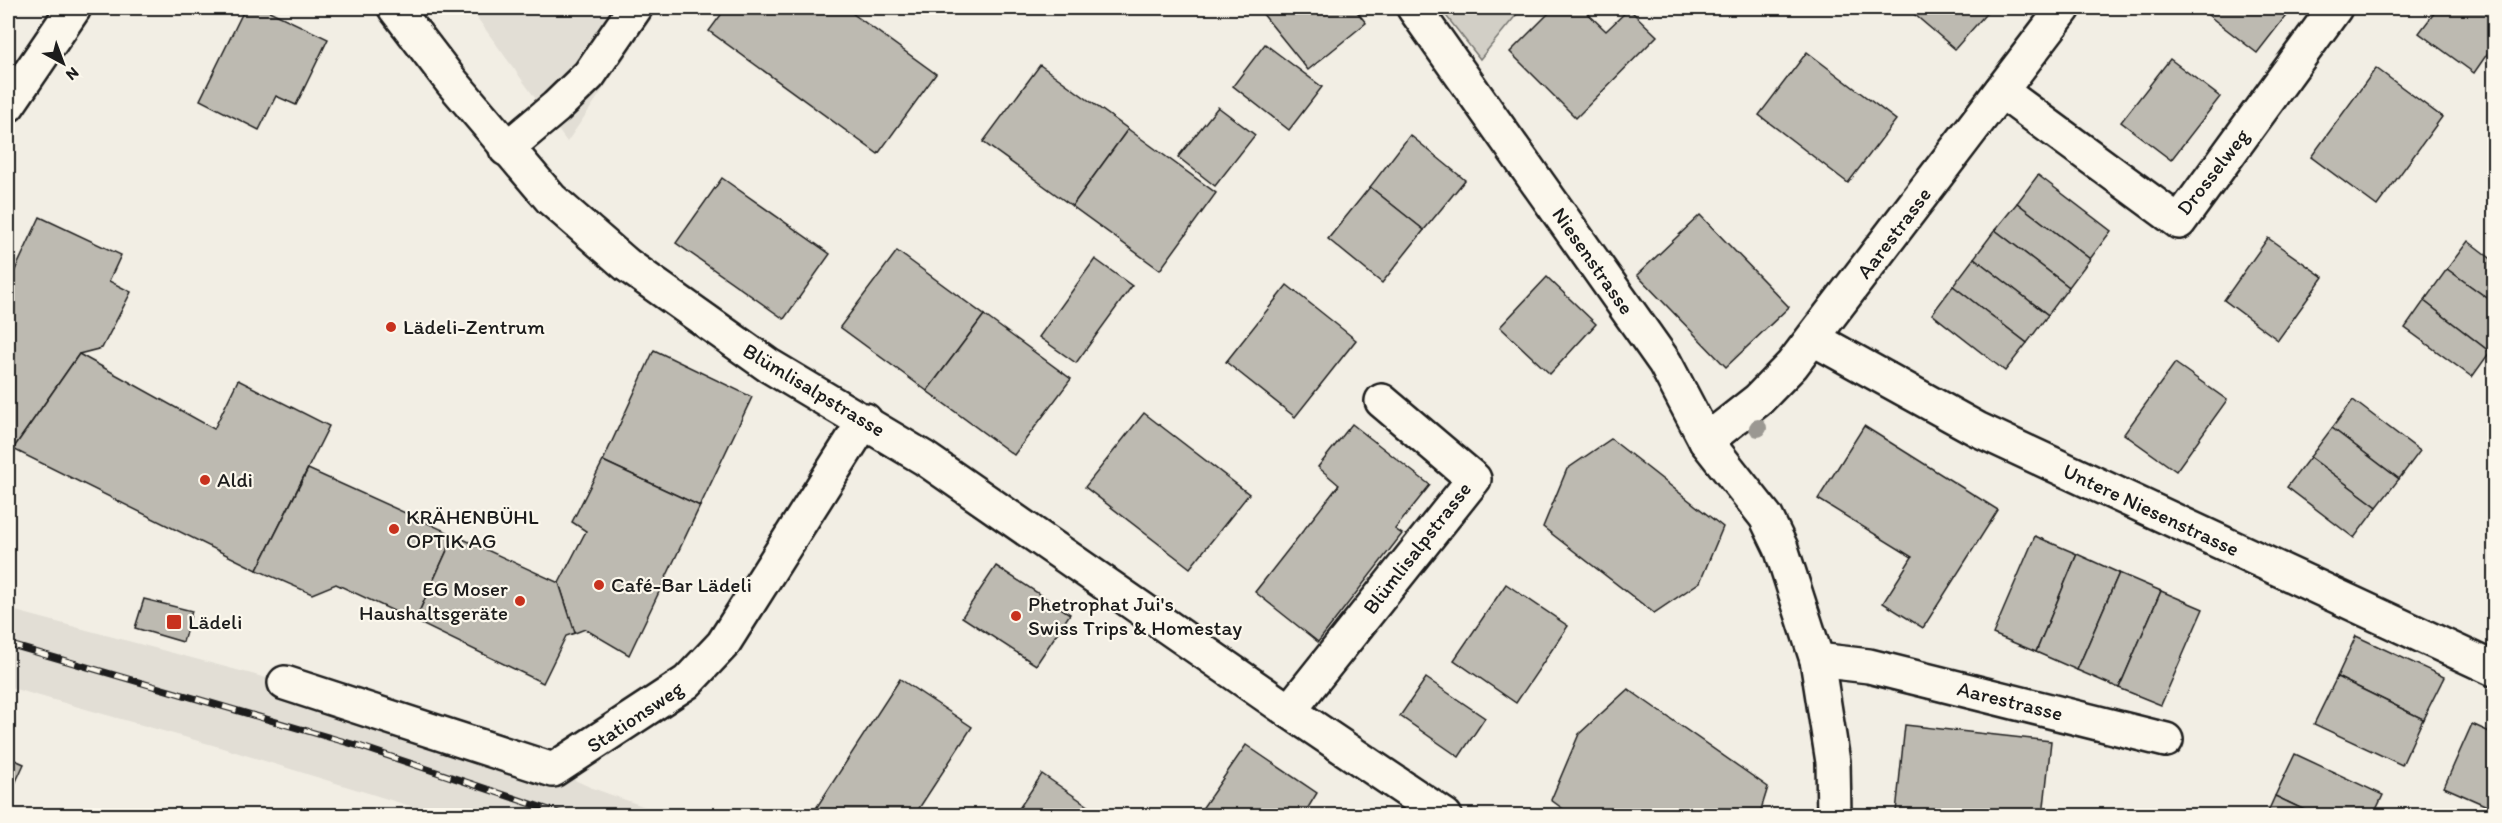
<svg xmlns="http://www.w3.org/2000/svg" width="2502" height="823" viewBox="0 0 2502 823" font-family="Itim,sans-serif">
  <rect width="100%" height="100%" fill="#f2eee4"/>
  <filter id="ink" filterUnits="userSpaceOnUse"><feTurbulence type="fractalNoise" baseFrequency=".0167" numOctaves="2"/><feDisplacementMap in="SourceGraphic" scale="12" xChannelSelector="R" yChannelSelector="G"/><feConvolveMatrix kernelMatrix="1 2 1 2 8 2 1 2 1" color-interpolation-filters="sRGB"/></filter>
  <g filter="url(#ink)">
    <!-- built -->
    <g fill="#e2ded5">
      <path d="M 470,8 L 659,8 L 567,142 Z"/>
      <path d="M 8,609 L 285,683 L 553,770 L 592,788 L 668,815 L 439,815 L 216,746 L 8,687 Z"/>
    </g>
    <!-- green -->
    <path fill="#d2cfc6" stroke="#777671" stroke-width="1.5" d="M 1440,8 L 1522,8 L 1480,59 Z"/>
    <!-- building -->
    <g fill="#bdbab1" stroke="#1c1c1c" stroke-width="1.5">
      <path d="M 245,8 L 263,8 L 328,39 L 296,105 L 276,96 L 259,130 L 200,100 Z"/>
      <path d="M 726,8 L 845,8 L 936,74 L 878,154 L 709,31 Z"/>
      <path d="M 1258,8 L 1354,8 L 1366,23 L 1308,70 Z"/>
      <path d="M 1554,8 L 1582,8 L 1606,31 L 1629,9 L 1657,36 L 1576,118 L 1510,52 Z"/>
      <path d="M 1907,8 L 1991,8 L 1955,49 Z"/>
      <path d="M 2199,8 L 2292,8 L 2257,53 Z"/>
      <path d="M 2438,8 L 2494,8 L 2494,44 L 2474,73 L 2419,33 Z"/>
      <path d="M 1265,44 L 1322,87 L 1289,130 L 1233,86 Z"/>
      <path d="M 1807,52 L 1896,120 L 1848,183 L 1759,115 Z"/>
      <path d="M 2170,59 L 2220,97 L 2171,160 L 2121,122 Z"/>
      <path d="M 1040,65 L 1128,129 L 1072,206 L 983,142 Z"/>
      <path d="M 2376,68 L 2442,117 L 2377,206 L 2311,157 Z"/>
      <path d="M 1218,107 L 1255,135 L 1215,186 L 1178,157 Z"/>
      <path d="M 1128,129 L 1216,193 L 1160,270 L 1072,206 Z"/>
      <path d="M 1410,135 L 1465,180 L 1424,230 L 1370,187 Z"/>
      <path d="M 2038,175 L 2111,231 L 2090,259 L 2017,203 Z"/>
      <path d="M 722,178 L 830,254 L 784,319 L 676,243 Z"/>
      <path d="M 1370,187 L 1424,230 L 1382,283 L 1328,239 Z"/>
      <path d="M 2017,203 L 2090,259 L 2069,287 L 1995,230 Z"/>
      <path d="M 1700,215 L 1789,307 L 1726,367 L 1637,275 Z"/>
      <path d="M 40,217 L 121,255 L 109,281 L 131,292 L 102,348 L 79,354 L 13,449 L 8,434 L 8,285 Z"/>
      <path d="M 1995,230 L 2069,287 L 2048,315 L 1974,258 Z"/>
      <path d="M 2268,238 L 2323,277 L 2278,340 L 2224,300 Z"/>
      <path d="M 2468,241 L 2494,261 L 2494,303 L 2447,269 Z"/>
      <path d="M 897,251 L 984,315 L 927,391 L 840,327 Z"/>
      <path d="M 1974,258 L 2048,315 L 2027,343 L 1953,286 Z"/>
      <path d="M 1095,259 L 1132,286 L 1076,363 L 1039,337 Z"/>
      <path d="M 2447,269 L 2494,303 L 2494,346 L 2490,352 L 2424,301 Z"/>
      <path d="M 1547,277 L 1596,324 L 1550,374 L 1500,327 Z"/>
      <path d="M 1287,285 L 1356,340 L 1295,417 L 1226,362 Z"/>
      <path d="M 1953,286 L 2027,343 L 2005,371 L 1932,314 Z"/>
      <path d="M 2424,301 L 2490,352 L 2472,377 L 2405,328 Z"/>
      <path d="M 984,315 L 1071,379 L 1014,455 L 927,391 Z"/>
      <path d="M 654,350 L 752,397 L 700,506 L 603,461 Z"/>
      <path d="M 79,354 L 214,429 L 238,380 L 329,426 L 257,570 L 13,449 Z"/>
      <path d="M 2175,363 L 2227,400 L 2176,471 L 2124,434 Z"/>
      <path d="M 2353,400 L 2420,451 L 2399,479 L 2332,428 Z"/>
      <path d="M 1144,413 L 1249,494 L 1190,568 L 1085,487 Z"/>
      <path d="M 1352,424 L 1430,485 L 1395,529 L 1402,534 L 1318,642 L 1255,592 L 1339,485 L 1318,467 Z"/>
      <path d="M 1864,426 L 1998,510 L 1923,628 L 1883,603 L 1912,557 L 1818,499 Z"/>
      <path d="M 2332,428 L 2399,479 L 2377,507 L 2310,457 Z"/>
      <path d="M 1611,439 L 1723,527 L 1700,582 L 1654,613 L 1543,527 L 1567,469 Z"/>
      <path d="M 2310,457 L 2377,507 L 2354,538 L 2287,487 Z"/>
      <path d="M 603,461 L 700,506 L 629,655 L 585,629 L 575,633 L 559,583 L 586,531 L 572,522 Z"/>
      <path d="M 308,469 L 454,535 L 415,621 L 336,584 L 312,594 L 257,570 Z"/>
      <path d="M 454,535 L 559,583 L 575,633 L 566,636 L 543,683 L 415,621 Z"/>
      <path d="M 2035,536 L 2077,554 L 2036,652 L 1993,634 Z"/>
      <path d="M 2077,554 L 2119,573 L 2077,670 L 2036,652 Z"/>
      <path d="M 996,566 L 1070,614 L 1036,665 L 962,617 Z"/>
      <path d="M 2119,573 L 2161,591 L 2119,688 L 2077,670 Z"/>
      <path d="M 1506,584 L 1568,626 L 1516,703 L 1454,660 Z"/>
      <path d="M 2161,591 L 2203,609 L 2161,705 L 2119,688 Z"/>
      <path d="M 144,599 L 192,611 L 183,642 L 135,628 Z"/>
      <path d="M 2356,636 L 2444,677 L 2423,719 L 2337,677 Z"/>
      <path d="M 2337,677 L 2423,719 L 2402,765 L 2314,724 Z"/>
      <path d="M 1426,678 L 1485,718 L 1459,757 L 1400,716 Z"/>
      <path d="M 900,679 L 972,727 L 914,816 L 811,816 Z"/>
      <path d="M 1628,689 L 1768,787 L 1759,816 L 1573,816 L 1551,800 L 1579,734 Z"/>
      <path d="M 2472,724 L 2494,734 L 2494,809 L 2444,787 Z"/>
      <path d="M 1905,725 L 2051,741 L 2043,816 L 1932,816 L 1896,812 Z"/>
      <path d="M 1246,745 L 1317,793 L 1303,816 L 1197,816 Z"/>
      <path d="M 2295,754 L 2383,795 L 2373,816 L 2317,816 L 2275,796 Z"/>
      <path d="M 8,757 L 24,764 L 8,799 Z"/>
      <path d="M 1042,774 L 1103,816 L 1014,816 Z"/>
      <path d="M 2275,796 L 2317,816 L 2266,816 Z"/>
    </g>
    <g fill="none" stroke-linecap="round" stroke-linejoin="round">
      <defs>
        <g id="minor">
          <path d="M 395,8 L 451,81 L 551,199 L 627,265 L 768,365 L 924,458 L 1289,711 L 1445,816"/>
          <path d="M 1414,8 L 1665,363 L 1706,441 L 1766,517 L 1781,548 L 1817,660 L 1833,762 L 1834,816"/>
          <path d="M 2001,91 L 2179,222 L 2335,8"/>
          <path d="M 506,149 L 556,107 L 589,75 L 635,8"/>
          <path d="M 1814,339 L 1977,429 L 2494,669"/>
          <path d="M 1706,441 L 1758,400 L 1792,365 L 2064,8"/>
          <path d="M 1817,660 L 1869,666 L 2166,740"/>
          <path d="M 285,683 L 553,770 L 687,682 L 723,644 L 865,420"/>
          <path d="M 1289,711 L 1474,479 L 1382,401"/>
        </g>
        <path id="major" d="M 8,105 L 74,8"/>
      </defs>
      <!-- minor casing -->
      <use href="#minor" stroke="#1c1c1c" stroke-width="38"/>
      <!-- major casing -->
      <use href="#major" stroke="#1c1c1c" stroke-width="38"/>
      <!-- minor -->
      <use href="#minor" stroke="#fbf7ec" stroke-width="33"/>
      <!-- major -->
      <use href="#major" stroke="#fbf7ec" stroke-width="33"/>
      <defs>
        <path id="rail" d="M 8,644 L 359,746 L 567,816"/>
      </defs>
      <!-- rail casing -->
      <use href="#rail" stroke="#1c1c1c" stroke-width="7"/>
      <!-- rail -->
      <use href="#rail" stroke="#fbf7ec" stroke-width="4.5" stroke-dasharray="14" stroke-linecap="butt"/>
    </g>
    <!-- trees -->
    <circle fill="#9b9892" cx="1758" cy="428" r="9"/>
  </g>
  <!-- markers -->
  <g fill="#c8321e" stroke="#fbf7ec" stroke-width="2">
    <circle cx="391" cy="327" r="6"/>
    <circle cx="205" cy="480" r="6"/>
    <circle cx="394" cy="529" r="6"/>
    <circle cx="599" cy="585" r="6"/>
    <circle cx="520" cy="601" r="6"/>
    <circle cx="1016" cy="616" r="6"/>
    <rect x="166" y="614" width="16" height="16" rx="3"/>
  </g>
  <g text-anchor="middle" stroke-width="4.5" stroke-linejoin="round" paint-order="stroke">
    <!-- street labels -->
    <g font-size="21" fill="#1c1c1c" stroke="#fbf7ec">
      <text transform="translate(2213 172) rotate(-52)" y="7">Drosselweg</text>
      <text transform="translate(1894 233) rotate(-53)" y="7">Aarestrasse</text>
      <text transform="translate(1593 261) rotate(55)" y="7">Niesenstrasse</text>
      <text transform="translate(814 390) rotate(31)" y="7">Blümlisalpstrasse</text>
      <text transform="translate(2151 510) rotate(25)" y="7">Untere Niesenstrasse</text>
      <text transform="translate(1417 548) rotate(-52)" y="7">Blümlisalpstrasse</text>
      <text transform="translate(2010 701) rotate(14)" y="7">Aarestrasse</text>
      <text transform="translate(635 717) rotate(-34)" y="7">Stationsweg</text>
    </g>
    <!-- poi labels -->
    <g font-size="21" fill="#1c1c1c" stroke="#fbf7ec" text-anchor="start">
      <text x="403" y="334">Lädeli-Zentrum</text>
      <text x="217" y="487">Aldi</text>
      <text x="406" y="524">KRÄHENBÜHL<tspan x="406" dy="24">OPTIK AG</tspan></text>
      <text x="611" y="592">Café-Bar Lädeli</text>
      <text x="508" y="596" text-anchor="end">EG Moser<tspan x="508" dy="24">Haushaltsgeräte</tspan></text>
      <text x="1028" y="611">Phetrophat Jui's<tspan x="1028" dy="24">Swiss Trips &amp; Homestay</tspan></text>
      <text x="188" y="629">Lädeli</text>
    </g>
  </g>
  <!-- margin -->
  <rect width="2502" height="823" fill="none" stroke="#fbf7ec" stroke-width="30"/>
  <rect x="15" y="15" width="2472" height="793" fill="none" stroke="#1c1c1c" stroke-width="2" filter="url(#ink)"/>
  <!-- north arrow -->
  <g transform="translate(63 63) rotate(139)" stroke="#fbf7ec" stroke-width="4.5" paint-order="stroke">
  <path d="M0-4.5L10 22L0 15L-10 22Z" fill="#1c1c1c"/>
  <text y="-9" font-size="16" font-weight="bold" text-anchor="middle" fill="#1c1c1c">N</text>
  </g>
</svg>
